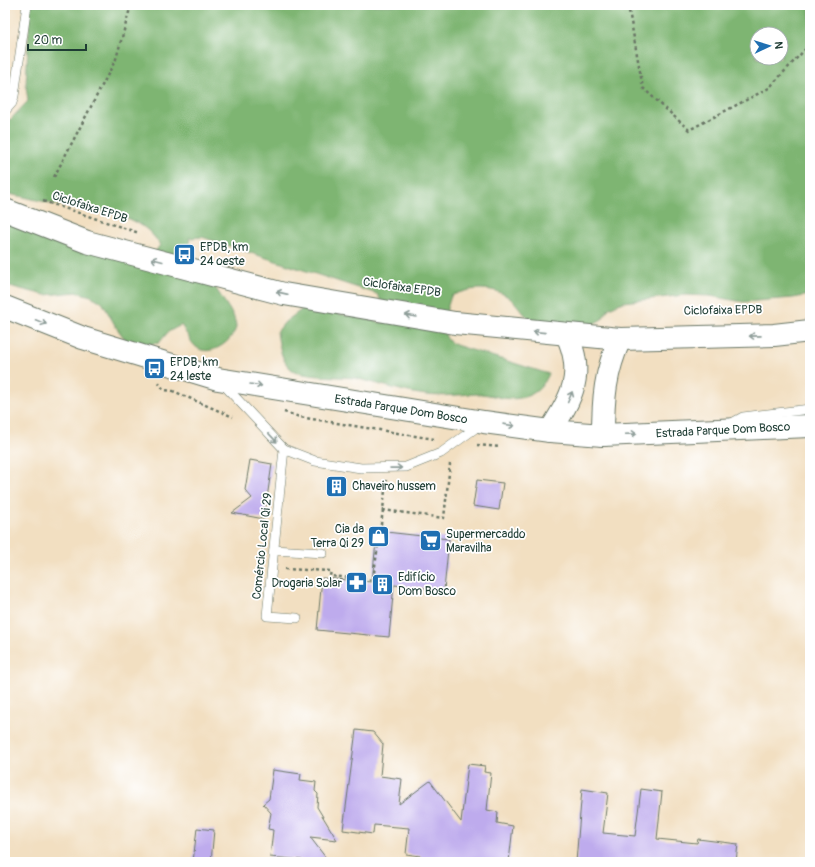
<svg xmlns="http://www.w3.org/2000/svg" width="815" height="867" viewBox="0 0 815 867" font-family="Pangolin,sans-serif">
  <rect width="100%" height="100%" fill="#fff"/>
  <filter id="ink" filterUnits="userSpaceOnUse"><feTurbulence type="fractalNoise" baseFrequency=".025" numOctaves="2"/><feDisplacementMap in="SourceGraphic" scale="8" xChannelSelector="R" yChannelSelector="G"/><feConvolveMatrix kernelMatrix="1 2 1 2 8 2 1 2 1" color-interpolation-filters="sRGB"/></filter>
  <filter id="wash" filterUnits="userSpaceOnUse"><feTurbulence type="fractalNoise" baseFrequency=".012" numOctaves="4" result="noise"/><feDisplacementMap in="SourceGraphic" scale="16" xChannelSelector="R" yChannelSelector="G"/><feGaussianBlur stdDeviation="0.9" result="paint"/><feColorMatrix in="noise" values="0 0 0 0 0 0 0 0 0 0 0 0 0 0 0 0 0 1.4 0 .05"/><feComposite in="paint" operator="in"/></filter>
  <g filter="url(#wash)">
    <rect width="100%" height="100%" fill="#f2dfc1"/>
    <!-- forest -->
    <path fill="#7eb572" stroke="#4e7953" fill-rule="evenodd" d="M 30,5 L 810,5 L 810,295 L 793,298 L 743,302 L 710,296 L 685,295 L 623,302 L 609,308 L 602,319 L 577,333 C 563,329 546,326 532,320 C 525,317 519,306 512,300 C 495,285 470,287 451,296 C 447,309 438,331 450,342 C 453,344 458,346 462,347 L 549,374 C 542,388 535,395 520,398 C 506,401 495,395 481,394 C 462,394 444,397 426,395 C 402,392 378,383 354,378 C 339,376 302,378 291,369 C 281,361 279,344 277,332 L 285,322 L 305,307 L 384,323 L 385,308 L 377,294 L 202,237 L 189,238 L 191,250 L 233,315 C 234,318 236,323 236,327 C 233,342 208,359 195,346 C 190,341 186,332 181,325 L 168,332 L 159,343 L 142,345 L 127,342 L 116,327 L 102,302 L 91,296 L 77,292 L 45,295 L 5,285 L 5,216 L 153,255 L 160,245 C 141,212 99,211 65,206 C 46,203 28,197 8,194 L 5,192 L 5,118 L 10,120 L 28,101 L 26,85 ZM 757,34 L 781,34 L 781,58 L 757,58 Z"/>
    <g id="blocks">
      <!-- building -->
      <g fill="#beabed">
        <path d="M 250,460 L 272,464 L 264,519 L 232,513 L 252,498 L 245,490 Z"/>
        <path d="M 477,480 L 503,483 L 499,510 L 473,506 Z"/>
        <path d="M 377,531 L 449,539 L 444,590 L 394,585 L 389,637 L 317,630 L 322,578 L 372,582 Z"/>
        <path d="M 356,730 L 373,732 L 383,744 L 380,776 L 402,779 L 399,804 L 430,781 L 461,822 L 468,764 L 485,766 L 484,772 L 491,773 L 487,810 L 498,812 L 497,823 L 513,826 L 509,862 L 423,862 L 420,856 L 406,854 L 409,828 L 374,825 L 373,834 L 343,830 Z"/>
        <path d="M 273,770 L 301,774 L 300,780 L 316,782 L 315,791 L 318,794 L 317,807 L 337,840 L 310,837 L 329,862 L 303,862 L 302,860 L 270,857 L 273,830 L 268,829 L 271,813 L 263,804 L 269,799 Z"/>
        <path d="M 582,789 L 608,793 L 603,833 L 635,836 L 641,789 L 662,792 L 657,839 L 697,843 L 698,839 L 738,844 L 736,862 L 576,862 Z"/>
        <path d="M 197,828 L 214,830 L 211,862 L 193,862 Z"/>
      </g>
    </g>
  </g>
  <g filter="url(#ink)">
    <use href="#blocks" fill-opacity="0" stroke="#697665" stroke-width="1"/>
    <g fill="none" stroke-linecap="round" stroke-linejoin="round">
      <defs>
        <g id="lane">
          <path d="M 5,111 L 12,103 L 14,96 L 27,5"/>
          <path d="M 223,384 L 284,449 L 315,461 L 361,468 L 406,467 L 441,453 L 481,424"/>
          <path d="M 732,423 L 743,417 L 810,409"/>
          <path d="M 284,449 L 267,616 L 297,618"/>
          <path d="M 274,550 L 323,553"/>
        </g>
        <g id="primary">
          <path d="M 5,210 L 87,242 L 284,294 L 455,323 L 620,339 L 774,335 L 810,331"/>
          <path d="M 5,307 L 83,338 L 218,379 L 484,422 L 550,431 L 603,435 L 810,426"/>
          <path d="M 550,431 C 572,398 585,374 567,335"/>
          <path d="M 603,435 C 603,399 605,372 620,339"/>
        </g>
      </defs>
      <!-- lane casing -->
      <use href="#lane" stroke="#697665" stroke-width="10"/>
      <!-- primary casing -->
      <use href="#primary" stroke="#697665" stroke-width="24"/>
      <!-- path -->
      <g stroke="#697665" stroke-width="2.5" stroke-dasharray="3 3" stroke-linecap="butt">
        <path d="M 628,5 L 643,88 L 689,130 L 769,88 L 810,44"/>
        <path d="M 54,177 L 116,59 L 131,5"/>
        <path d="M 43,201 L 139,233"/>
        <path d="M 158,382 L 164,390 L 173,391 L 233,417"/>
        <path d="M 284,412 L 300,417 L 434,439"/>
        <path d="M 477,445 L 500,447"/>
        <path d="M 386,480 L 383,510 L 444,518 L 450,464"/>
        <path d="M 285,569 L 331,571 L 330,576 L 373,580 L 383,510"/>
      </g>
      <!-- lane -->
      <use href="#lane" stroke="#fff" stroke-width="9"/>
      <!-- primary -->
      <use href="#primary" stroke="#fff" stroke-width="22"/>
    </g>
    <!-- one-way arrows -->
    <defs><path id="oneway-shaft" d="M-6 0H5M1.5-3L5.5 0L1.5 3" fill="none" stroke-width="1.6" stroke-linecap="round" stroke-linejoin="round"/></defs>
    <g stroke="#8f9e9a">
      <use href="#oneway-shaft" transform="translate(157 260) rotate(-165)"/>
      <use href="#oneway-shaft" transform="translate(282 293) rotate(-167)"/>
      <use href="#oneway-shaft" transform="translate(411 316) rotate(-170)"/>
      <use href="#oneway-shaft" transform="translate(41 322) rotate(22)"/>
      <use href="#oneway-shaft" transform="translate(539 332) rotate(-174)"/>
      <use href="#oneway-shaft" transform="translate(755 336) rotate(179)"/>
      <use href="#oneway-shaft" transform="translate(256 385) rotate(9)"/>
      <use href="#oneway-shaft" transform="translate(570 397) rotate(-67)"/>
      <use href="#oneway-shaft" transform="translate(509 425) rotate(8)"/>
      <use href="#oneway-shaft" transform="translate(631 434) rotate(-2)"/>
      <use href="#oneway-shaft" transform="translate(273 438) rotate(47)"/>
      <use href="#oneway-shaft" transform="translate(396 468) rotate(-1)"/>
    </g>
  </g>
  <!-- icons -->
  <defs>
    <symbol id="bus-square" viewBox="-11 -11 22 22"><rect x="-9" y="-9" width="18" height="18" rx="4" fill="#1f6fb2" stroke="#fff"/><path d="M-5-6H5V4H4V6H2V4H-2V6H-4V4H-5ZM-3.5-4V0h7V-4ZM-3.5 1.2v1.5H-2V1.2ZM2 1.2v1.5H3.5V1.2Z" fill="#fff"/></symbol>
    <symbol id="building-square" viewBox="-11 -11 22 22"><rect x="-9" y="-9" width="18" height="18" rx="4" fill="#1f6fb2" stroke="#fff"/><path d="M-4-6H4V6H1V3H-1V6H-4ZM-2.5-4.3h1.7v1.8h-1.7ZM.8-4.3h1.7v1.8H.8ZM-2.5-1h1.7V.8h-1.7ZM.8-1h1.7V.8H.8Z" fill="#fff"/></symbol>
    <symbol id="shop-square" viewBox="-11 -11 22 22"><rect x="-9" y="-9" width="18" height="18" rx="4" fill="#1f6fb2" stroke="#fff"/><path d="M-5-2.5h2.3a2.7 3.5 0 0 1 5.4 0H5L5.5 6h-11ZM-1.5-2.5h3a1.5 2.3 0 0 0-3 0Z" fill="#fff"/></symbol>
    <symbol id="supermarket-square" viewBox="-11 -11 22 22"><rect x="-9" y="-9" width="18" height="18" rx="4" fill="#1f6fb2" stroke="#fff"/><path d="M-6-5.5h2.5l.6 2H6L4.5 2H-2.5L-4.4-4H-6ZM-1.5 3.2a1.3 1.3 0 1 0 .1 0ZM3 3.2a1.3 1.3 0 1 0 .1 0Z" fill="#fff"/></symbol>
    <symbol id="pharmacy-square" viewBox="-11 -11 22 22"><rect x="-9" y="-9" width="18" height="18" rx="4" fill="#1f6fb2" stroke="#fff"/><path d="M-2-6h4v4h4v4h-4v4h-4v-4h-4v-4h4Z" fill="#fff"/></symbol>
  </defs>
  <g fill-rule="evenodd">
    <use href="#bus-square" x="172" y="242" width="25" height="25"/>
    <use href="#bus-square" x="142" y="356" width="25" height="25"/>
    <use href="#building-square" x="324" y="474" width="25" height="25"/>
    <use href="#shop-square" x="366" y="524" width="25" height="25"/>
    <use href="#supermarket-square" x="418" y="528" width="25" height="25"/>
    <use href="#pharmacy-square" x="344" y="570" width="25" height="25"/>
    <use href="#building-square" x="370" y="572" width="25" height="25"/>
  </g>
  <g text-anchor="middle" stroke-width="3.5" stroke-linejoin="round" paint-order="stroke">
    <!-- street labels -->
    <g font-size="12" fill="#1f3d34" stroke="#fff">
      <text transform="translate(90 207) rotate(18)" y="4">Ciclofaixa EPDB</text>
      <text transform="translate(402 287) rotate(8)" y="4">Ciclofaixa EPDB</text>
      <text transform="translate(723 310) rotate(-1)" y="4">Ciclofaixa EPDB</text>
      <text transform="translate(401 409) rotate(9)" y="4">Estrada Parque Dom Bosco</text>
      <text transform="translate(723 430) rotate(-3)" y="4">Estrada Parque Dom Bosco</text>
      <text transform="translate(262 546) rotate(-84)" y="4">Comércio Local Qi 29</text>
    </g>
    <!-- poi labels -->
    <g font-size="12" fill="#1f3d34" stroke="#fff" text-anchor="start">
      <text x="200" y="251">EPDB, km<tspan x="200" dy="14">24 oeste</tspan></text>
      <text x="170" y="366">EPDB, km<tspan x="170" dy="14">24 leste</tspan></text>
      <text x="352" y="490">Chaveiro hussem</text>
      <text x="364" y="533" text-anchor="end">Cia da<tspan x="364" dy="14">Terra Qi 29</tspan></text>
      <text x="446" y="538">Supermercaddo<tspan x="446" dy="14">Maravilha</tspan></text>
      <text x="398" y="581">Edifício<tspan x="398" dy="14">Dom Bosco</tspan></text>
      <text x="342" y="587" text-anchor="end">Drogaria Solar</text>
    </g>
  </g>
  <!-- margin -->
  <rect width="815" height="867" fill="none" stroke="#fff" stroke-width="20"/>
  <!-- north arrow -->
  <g transform="translate(769 46) rotate(86)"><circle r="19" fill="#ffffff" stroke="#a5b1ae"/>
  <path d="M0-3L7 15L0 10L-7 15Z" fill="#1f6fb2"/>
  <text y="-6" font-size="11" font-weight="bold" text-anchor="middle" fill="#1f3d34">N</text>
  </g>
  <!-- scale -->
  <path d="M28 44v6h58v-6" fill="none" stroke="#1f3d34" stroke-width="2"/>
  <text x="34" y="44" font-size="12" fill="#1f3d34" stroke="#ffffff" stroke-width="3" paint-order="stroke">20 m</text>
</svg>
